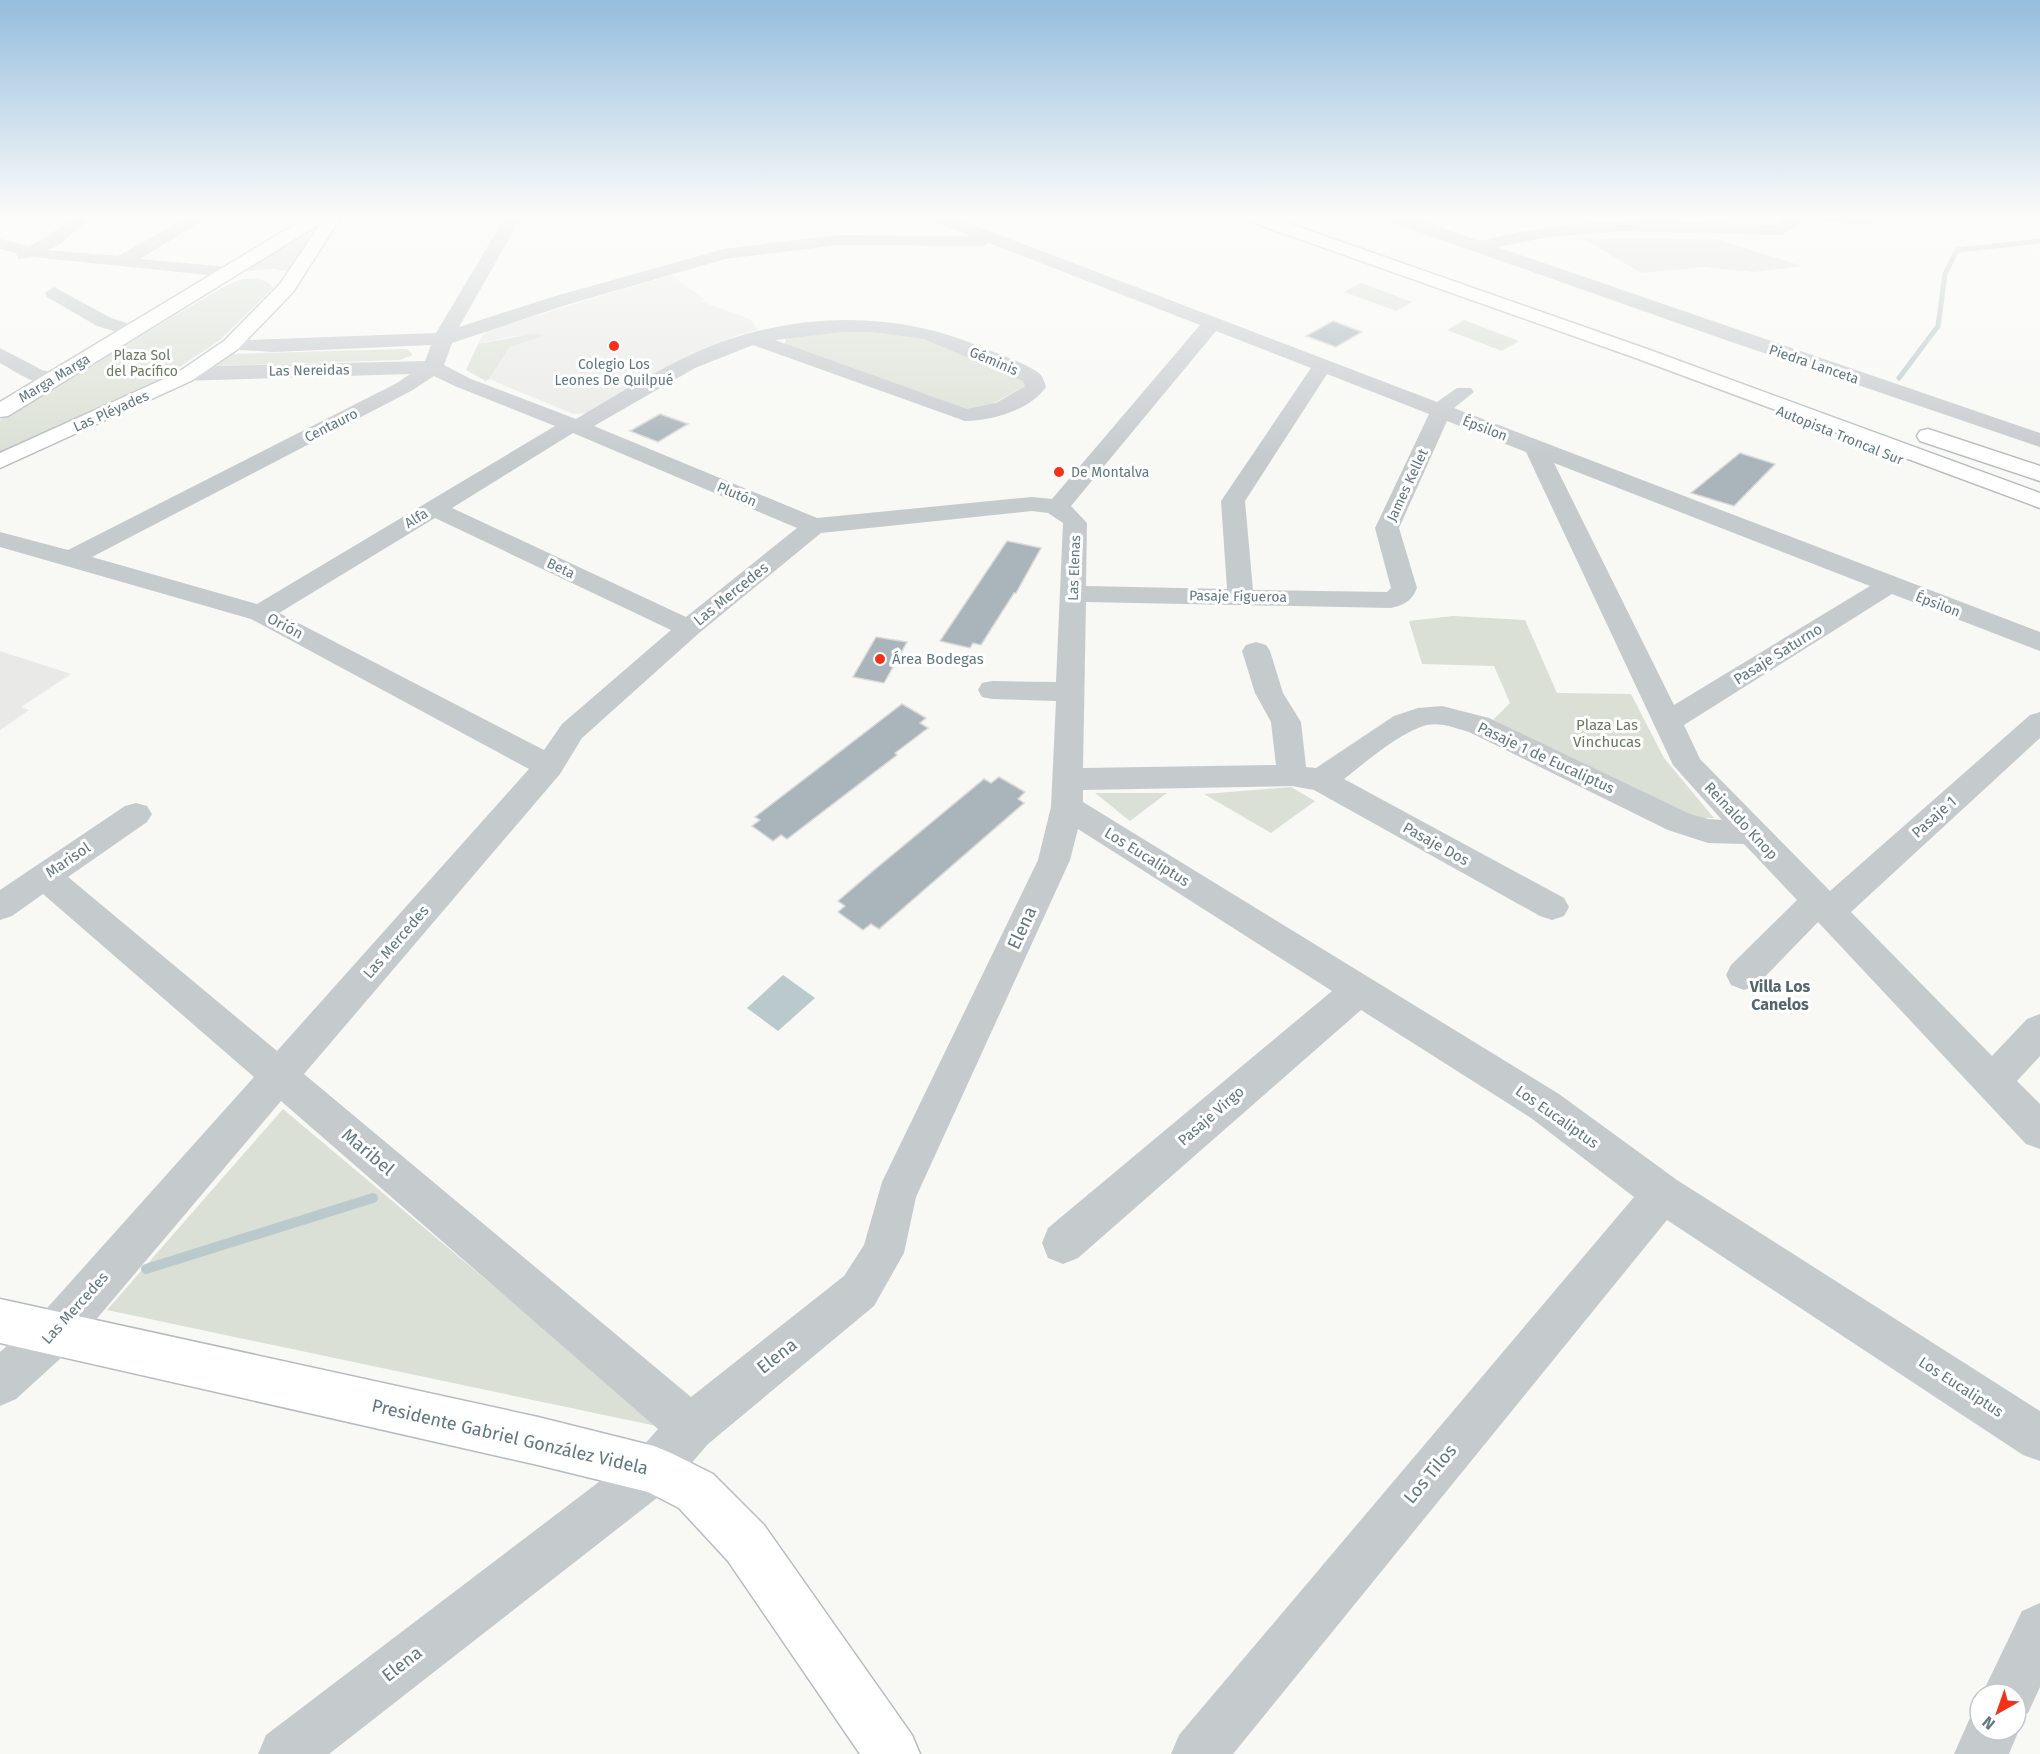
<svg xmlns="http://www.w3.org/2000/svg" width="2040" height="1754" viewBox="0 0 2040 1754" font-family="'Fira Sans',sans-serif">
  <rect width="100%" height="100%" fill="#f8f8f5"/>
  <!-- built -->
  <g fill="#e9e9e8">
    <path d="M 671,275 L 704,299 L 700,301 L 750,319 L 758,330 L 737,335 L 588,413 L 573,414 L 489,379 L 509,348 L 542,336 L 514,336 L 478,344 L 482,336 L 489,330 Z"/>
    <path d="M 0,651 L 71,674 L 21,707 L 29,710 L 0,730 Z"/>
  </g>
  <!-- green -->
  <g fill="#dae0d5">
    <path d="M 315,227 L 288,272 L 274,269 L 236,272 Z"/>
    <path d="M 1584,239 L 1716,239 L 1802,266 L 1753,272 L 1704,267 L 1641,273 Z"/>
    <path d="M 242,279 C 253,279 266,277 273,288 L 220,340 L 153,385 L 0,454 L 0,420 L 223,287 Z"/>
    <path d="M 1361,283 L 1412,302 L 1396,311 L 1344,292 Z"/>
    <path d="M 1464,320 L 1519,341 L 1502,351 L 1447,330 Z"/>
    <path d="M 830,330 L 876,330 L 918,336 L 1024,378 L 1026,385 L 984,409 L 965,409 L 785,344 L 786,337 Z"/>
    <path d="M 533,334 L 545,335 L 509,348 L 489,379 L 486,381 L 466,370 L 478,344 Z"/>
    <path d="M 407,349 L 413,355 L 400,360 L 216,366 L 232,354 Z"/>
    <path d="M 1453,616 L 1525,620 L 1557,693 L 1631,694 L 1664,758 L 1714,818 L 1684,818 L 1491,722 L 1510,703 L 1494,666 L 1422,664 L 1409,621 Z"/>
    <path d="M 1291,787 L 1315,801 L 1271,833 L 1204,794 Z"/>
    <path d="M 1095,793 L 1167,793 L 1130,821 Z"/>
    <path d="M 283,1109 L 661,1427 L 107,1310 Z"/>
  </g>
  <!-- water -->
  <path fill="#bacacc" d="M 783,975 L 815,998 L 778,1031 L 747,1008 Z"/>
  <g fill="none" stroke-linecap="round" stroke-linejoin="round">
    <!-- stream-far1 -->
    <path stroke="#bacacc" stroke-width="5" d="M 1899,378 L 1938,326 L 1945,274 L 1957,250 L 2040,241"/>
    <!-- stream -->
    <path stroke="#bacacc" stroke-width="10" d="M 146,1269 L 373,1198"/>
  </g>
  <!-- building -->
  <g fill="#a9b5ba" stroke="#dad9d7" stroke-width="1.5">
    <path d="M 1333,321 L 1362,332 L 1336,347 L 1306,336 Z"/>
    <path d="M 660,414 L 688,424 L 658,442 L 630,431 Z"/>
    <path d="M 1740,453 L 1775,464 L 1734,506 L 1691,493 Z"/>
    <path d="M 1007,541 L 1041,548 L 1016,593 L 1014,593 L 981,645 L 973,643 L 970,648 L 940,641 Z"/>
    <path d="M 876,637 L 907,642 L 884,683 L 853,677 Z"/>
    <path d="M 902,704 L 926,718 L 920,723 L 928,728 L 895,753 L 897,755 L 787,839 L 781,835 L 773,841 L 752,826 L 760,820 L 755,817 Z"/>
    <path d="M 999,777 L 1025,792 L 1018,799 L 1024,803 L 879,929 L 871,924 L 863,930 L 838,912 L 845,906 L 838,901 L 873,871 L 984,779 L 991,783 Z"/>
  </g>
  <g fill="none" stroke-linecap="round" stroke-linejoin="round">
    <defs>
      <g id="major">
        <path d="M 312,214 L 343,214 L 293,292 L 238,349 L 191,381 L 0,468 L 0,453 L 177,373 L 224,341 L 280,284 L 321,223 L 8,416 L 0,417 L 0,402 Z"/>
        <path d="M 0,1299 L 538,1417 L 654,1446 L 671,1453 L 713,1474 L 764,1525 L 912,1735 L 920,1754 L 860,1754 L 728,1561 L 679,1508 L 648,1492 L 538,1465 L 0,1343 Z"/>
      </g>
      <g id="highway">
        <path d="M 1238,214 L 1262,214 L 1647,349 L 2040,493 L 2040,508 L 1633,357 L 1240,218 Z"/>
        <path d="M 1928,429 L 2040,466 L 2040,481 L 1920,441 L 1917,436 L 1920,431 Z"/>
      </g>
    </defs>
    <!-- major casing -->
    <use href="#major" stroke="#b5bcbf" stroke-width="3"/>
    <!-- highway casing -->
    <use href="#highway" stroke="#b7bcbf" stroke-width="3"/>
    <!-- minor -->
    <g fill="#c5cacd" fill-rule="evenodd">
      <path d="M 77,214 L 95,214 L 59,245 L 48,250 L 118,256 L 193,214 L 213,214 L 140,259 L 228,267 L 237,272 L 228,277 L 33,257 L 18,259 L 16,253 L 0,249 L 0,239 L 29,246 L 47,237 Z"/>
      <path d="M 507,214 L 523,214 L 459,327 L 552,297 L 724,249 L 839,235 L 971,236 L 924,218 L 922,214 L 945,214 L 1437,402 L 1457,388 L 1471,388 L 1474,392 L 1454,408 L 2040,632 L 2040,651 L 1892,594 L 1684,725 L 1700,759 L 1830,891 L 2030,715 L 2040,712 L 2040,738 L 1851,912 L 1992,1056 L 2027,1019 L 2040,1014 L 2040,1056 L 2017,1081 L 2040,1104 L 2040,1149 L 2026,1144 L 1818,922 L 1757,985 L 1744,990 L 1731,985 L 1726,975 L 1731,965 L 1797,900 L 1744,844 L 1708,843 L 1668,830 L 1469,732 C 1456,728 1440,722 1427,725 C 1400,732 1366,762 1344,779 L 1564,898 L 1569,907 L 1564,916 L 1552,920 L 1540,916 L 1314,790 L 1292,786 L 1083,790 L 1083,802 L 1559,1094 L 1677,1180 L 2040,1411 L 2040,1461 L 2023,1455 L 1667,1220 L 1233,1754 L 1171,1754 L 1179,1735 L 1634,1197 L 1531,1118 L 1361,1010 L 1078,1258 L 1063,1264 L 1048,1258 L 1042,1243 L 1048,1228 L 1332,991 L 1078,829 L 1070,860 L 916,1197 L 904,1253 L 874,1306 L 708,1444 L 671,1487 L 329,1754 L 258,1754 L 266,1735 L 637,1453 L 658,1429 L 281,1101 L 72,1348 L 16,1399 L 0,1406 L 0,1352 L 40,1316 L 254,1077 L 43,894 L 12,916 L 0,920 L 0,890 L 125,806 L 136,803 L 147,806 L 152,814 L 147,822 L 68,877 L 277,1051 L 529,769 L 251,619 L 0,547 L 0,532 L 68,550 L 397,383 L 410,374 L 177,381 L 174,377 L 177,373 L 217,366 L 425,361 L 431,345 L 274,352 L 224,349 L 221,345 L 224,341 L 436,333 ZM 989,243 L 1200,325 L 1052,499 L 1032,497 L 817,518 L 594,426 L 695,368 L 753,345 L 965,421 C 992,421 1030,410 1046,387 C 1045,383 1043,378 1041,375 C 1033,366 996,353 983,348 C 893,308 785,312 695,353 C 654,371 615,396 576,419 L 471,379 L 444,365 L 452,343 L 566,305 L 725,259 L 839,245 L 982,246 ZM 1216,331 L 1311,368 L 1221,501 L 1227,589 L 1086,586 L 1087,523 L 1071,506 ZM 843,332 L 872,332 L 924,339 L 1023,381 L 1025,386 L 996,403 L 967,409 L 775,340 ZM 1327,374 L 1429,414 L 1375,528 L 1391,588 L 1387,592 L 1253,590 L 1245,501 ZM 434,376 L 457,387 L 555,426 L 257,604 L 92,557 L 411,391 ZM 1447,421 L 1526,452 L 1673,765 L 1722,820 L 1708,819 L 1690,814 L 1489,718 L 1442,706 L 1418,708 L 1394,716 L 1316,768 L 1306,767 L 1301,722 L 1283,693 L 1270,651 L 1266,645 L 1256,642 L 1246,645 L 1242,651 L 1255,693 L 1271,722 L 1276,765 L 1083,768 L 1086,602 L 1391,608 C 1404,605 1412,601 1417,588 L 1399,528 ZM 573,433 L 797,528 L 686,617 L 452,508 ZM 1554,463 L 1870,586 L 1674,705 ZM 1032,511 L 1048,513 L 1063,523 L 1056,682 L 992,681 L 982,683 L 978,690 L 982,697 L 992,699 L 1056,701 L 1051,807 L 1038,860 L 882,1182 L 864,1245 L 844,1276 L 691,1397 L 304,1074 L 560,774 L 582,738 L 698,634 L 821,533 ZM 435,518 L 671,630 L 562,724 L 544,750 L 279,613 Z"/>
      <path d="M 1377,214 L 1401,214 L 1480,241 L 1525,231 L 1597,222 L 1670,221 L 1767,225 L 1777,225 L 1783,221 L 1781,214 L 1872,216 L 1874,220 L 1872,224 L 1866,225 L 1799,219 L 1798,226 L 1781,235 L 1622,231 L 1549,237 L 1497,247 L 2040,433 L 2040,447 L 1717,337 L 1379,218 Z"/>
      <path d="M 54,287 L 111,318 L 140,327 L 143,331 L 133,337 L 97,326 L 47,297 L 45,293 Z"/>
      <path d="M 0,348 L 42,370 L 61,375 L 64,379 L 61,383 C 39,389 18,373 0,363 Z"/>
      <path d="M 2040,1603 L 2040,1687 L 2028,1713 L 2016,1718 L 2016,1694 L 1982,1694 L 2022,1611 Z"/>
      <path d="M 1980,1708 L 1980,1730 L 2016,1730 L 2016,1722 L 2019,1730 L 2009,1754 L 1954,1754 L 1973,1711 Z"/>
    </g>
    <!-- major -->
    <use href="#major" fill="#fff" fill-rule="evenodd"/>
    <!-- highway -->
    <use href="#highway" fill="#fff" fill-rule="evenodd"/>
  </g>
  <!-- sky -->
  <linearGradient id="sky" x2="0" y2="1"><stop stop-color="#95bddd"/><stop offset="0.47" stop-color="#fcfcfa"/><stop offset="1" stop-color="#fcfcfa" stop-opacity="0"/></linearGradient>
  <rect width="2040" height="460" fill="url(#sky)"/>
  <!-- markers -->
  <g fill="#f3301a" stroke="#fff" stroke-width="2">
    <circle cx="614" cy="346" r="6"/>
    <circle cx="1059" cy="472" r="6"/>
    <circle cx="880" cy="659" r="6"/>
  </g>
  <g text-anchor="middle" stroke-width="6" stroke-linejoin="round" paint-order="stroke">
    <!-- far-park labels -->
    <g font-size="14" fill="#687a60" stroke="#fff">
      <text x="142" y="360">Plaza Sol<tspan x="142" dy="16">del Pacífico</tspan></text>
    </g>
    <!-- far-street labels -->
    <g font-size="14" fill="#607883" stroke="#fff">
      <text transform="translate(994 361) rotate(23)" y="5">Géminis</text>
      <text transform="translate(1814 364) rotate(19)" y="5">Piedra Lanceta</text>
      <text transform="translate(309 370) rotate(-1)" y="5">Las Nereidas</text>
      <text transform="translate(54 378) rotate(-31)" y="5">Marga Marga</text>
      <text transform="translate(111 411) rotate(-24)" y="5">Las Pléyades</text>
      <text transform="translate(331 425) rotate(-27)" y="5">Centauro</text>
      <text transform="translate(1485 428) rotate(21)" y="5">Épsilon</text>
      <text transform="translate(1840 435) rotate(22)" y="5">Autopista Troncal Sur</text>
      <text transform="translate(1407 485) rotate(-65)" y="5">James Kellet</text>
      <text transform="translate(737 494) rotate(23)" y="5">Plutón</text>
      <text transform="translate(416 518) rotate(-31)" y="5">Alfa</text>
      <text transform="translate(561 568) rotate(25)" y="5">Beta</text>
      <text transform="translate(1074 568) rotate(-88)" y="5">Las Elenas</text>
      <text transform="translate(1238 596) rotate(1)" y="5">Pasaje Figueroa</text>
      <text transform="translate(1938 604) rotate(21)" y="5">Épsilon</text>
    </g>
    <!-- far-poi labels -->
    <g font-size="14" fill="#607883" stroke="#fff">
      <text x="614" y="369">Colegio Los<tspan x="614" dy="16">Leones De Quilpué</tspan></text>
      <text x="1071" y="477" text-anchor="start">De Montalva</text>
    </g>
    <!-- street labels -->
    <g font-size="15" fill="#607883" stroke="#fff">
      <text transform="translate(731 594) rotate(-39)" y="5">Las Mercedes</text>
      <text transform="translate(285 626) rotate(28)" y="5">Orión</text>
      <text transform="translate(1778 654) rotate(-32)" y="5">Pasaje Saturno</text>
      <text transform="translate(1546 758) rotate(25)" y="5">Pasaje 1 de Eucaliptus</text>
      <text transform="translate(1934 817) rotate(-42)" y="5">Pasaje 1</text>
      <text transform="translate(1741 821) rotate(47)" y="5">Reinaldo Knop</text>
      <text transform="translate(1436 844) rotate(29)" y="5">Pasaje Dos</text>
      <text transform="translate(1147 857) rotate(32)" y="5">Los Eucaliptus</text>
      <text transform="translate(68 860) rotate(-34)" y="5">Marisol</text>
      <text transform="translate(396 942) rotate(-49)" y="5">Las Mercedes</text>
      <text transform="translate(1211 1116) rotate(-41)" y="5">Pasaje Virgo</text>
      <text transform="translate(1557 1117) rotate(35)" y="5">Los Eucaliptus</text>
      <text transform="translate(75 1308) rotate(-48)" y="5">Las Mercedes</text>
      <text transform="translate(1961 1387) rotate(33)" y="5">Los Eucaliptus</text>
    </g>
    <!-- poi labels -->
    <g font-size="15" fill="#607883" stroke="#fff" text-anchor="start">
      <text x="892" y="664">Área Bodegas</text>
    </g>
    <!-- park labels -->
    <g font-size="15" fill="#687a60" stroke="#fff">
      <text x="1607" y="730">Plaza Las<tspan x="1607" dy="17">Vinchucas</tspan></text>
    </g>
    <!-- neighbourhood labels -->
    <g font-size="16" font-weight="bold" fill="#53656d" stroke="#fff">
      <text x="1780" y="992">Villa Los<tspan x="1780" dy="18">Canelos</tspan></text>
    </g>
    <!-- near-street labels -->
    <g font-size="18" fill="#607883" stroke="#fff">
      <text transform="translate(1022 928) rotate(-65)" y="6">Elena</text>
      <text transform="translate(368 1152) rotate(40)" y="6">Maribel</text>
      <text transform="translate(777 1356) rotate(-38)" y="6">Elena</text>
      <text transform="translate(510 1437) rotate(13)" y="6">Presidente Gabriel González Videla</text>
      <text transform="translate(1430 1474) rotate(-50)" y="6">Los Tilos</text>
      <text transform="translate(402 1664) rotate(-38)" y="6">Elena</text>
    </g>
  </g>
  <!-- north arrow -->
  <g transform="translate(1998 1712) rotate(220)"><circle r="28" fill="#ffffff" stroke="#bfc9cd" stroke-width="1.5"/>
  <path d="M0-4.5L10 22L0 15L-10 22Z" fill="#f3301a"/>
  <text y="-9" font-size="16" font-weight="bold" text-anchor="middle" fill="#607883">N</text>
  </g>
</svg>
